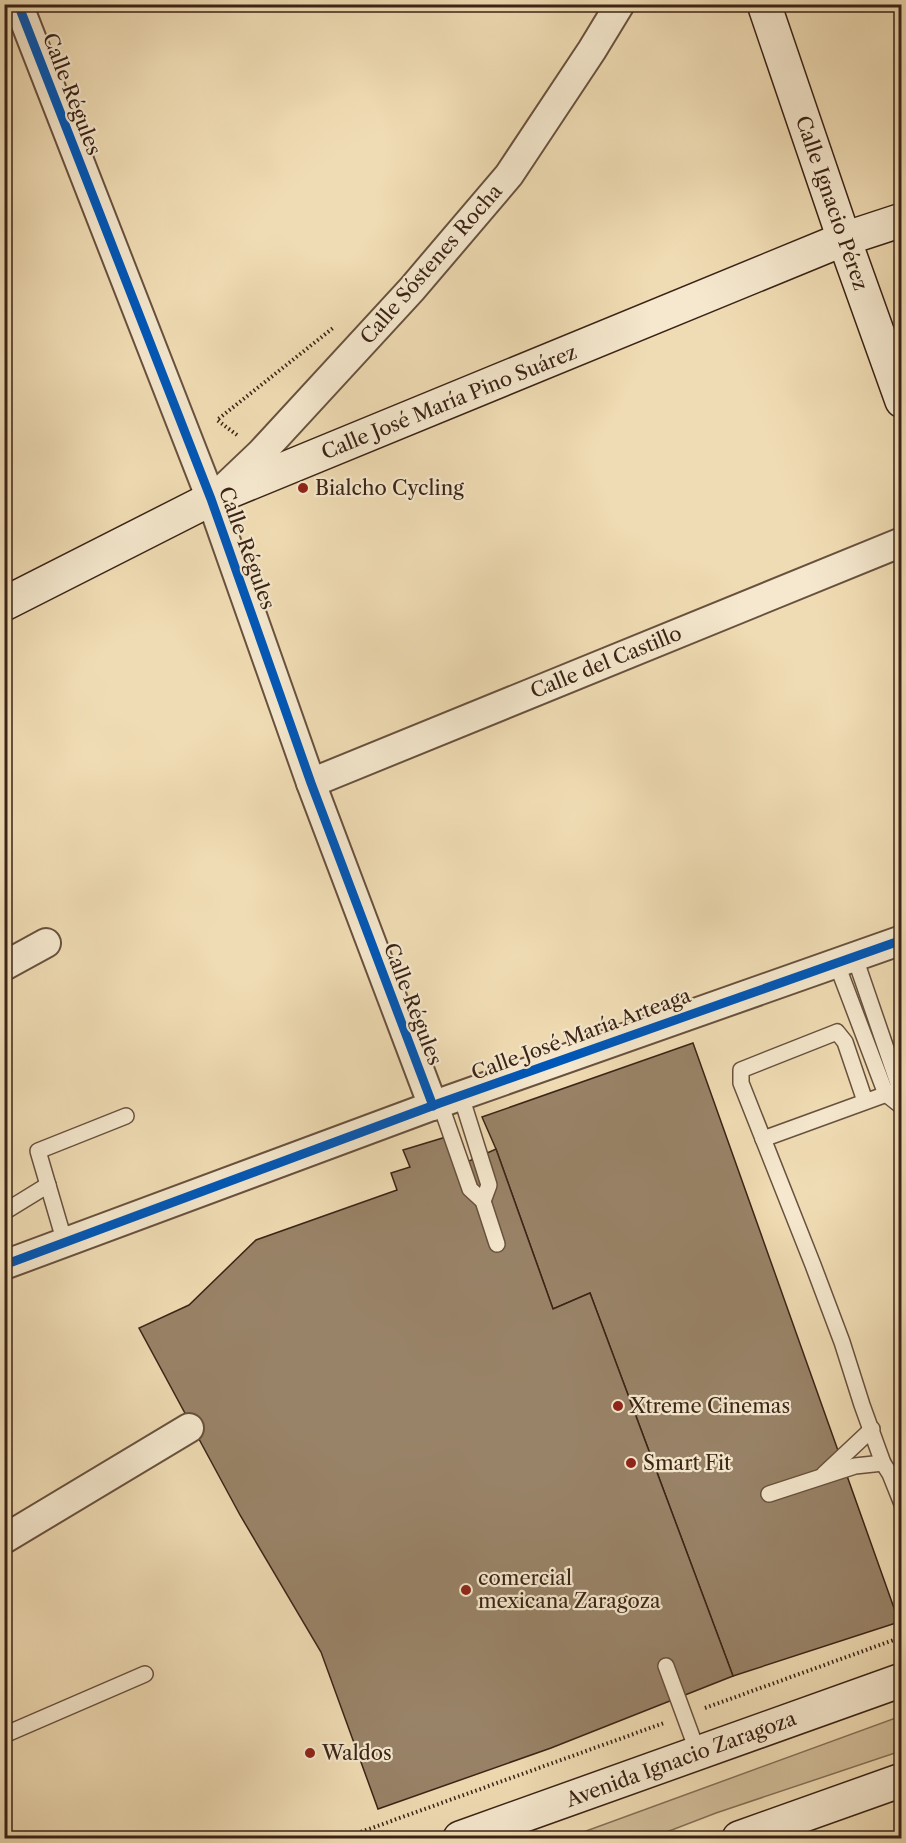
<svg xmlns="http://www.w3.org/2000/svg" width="906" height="1843" viewBox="0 0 906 1843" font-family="'Libre Caslon Text',serif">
  <rect width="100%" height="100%" fill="#f0dcb4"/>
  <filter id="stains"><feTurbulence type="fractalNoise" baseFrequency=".00333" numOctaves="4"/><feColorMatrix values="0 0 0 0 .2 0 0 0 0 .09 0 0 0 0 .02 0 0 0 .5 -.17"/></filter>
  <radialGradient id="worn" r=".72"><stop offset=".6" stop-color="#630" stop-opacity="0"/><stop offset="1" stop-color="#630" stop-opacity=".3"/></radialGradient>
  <!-- green -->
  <path fill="#d1bd99" stroke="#867058" stroke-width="1.5" d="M 901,1716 L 901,1751 L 716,1813 L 651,1838 L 567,1838 Z"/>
  <!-- building -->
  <g fill="#998368" stroke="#3a2316" stroke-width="1.5">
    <path d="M 693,1043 L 899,1622 L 733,1676 L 590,1293 L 553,1309 L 496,1149 L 482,1117 Z"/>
    <path d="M 446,1137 L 458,1166 L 496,1149 L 553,1309 L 590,1293 L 733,1676 L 551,1748 L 378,1809 L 321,1652 L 240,1515 L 139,1328 L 189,1305 L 256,1240 L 397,1190 L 391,1173 L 410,1167 L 403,1150 Z"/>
  </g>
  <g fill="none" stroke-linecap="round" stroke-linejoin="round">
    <defs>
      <g id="lane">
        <path d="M 854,955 L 900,1089 L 902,1108"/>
        <path d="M 836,962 L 886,1094 L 900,1105"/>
        <path d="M 461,1096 L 489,1185 L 483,1201"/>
        <path d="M 865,1101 L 845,1042 L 837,1032 L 741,1070 L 741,1083 L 813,1265 L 842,1342 L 862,1405 L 883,1463 L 890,1474 L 902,1504"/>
        <path d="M 440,1103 L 470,1189 L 483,1201 L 497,1244"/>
        <path d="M 763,1139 L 895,1091"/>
        <path d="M 4,1212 L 48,1185"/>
        <path d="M 65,1243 L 38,1151 L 126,1116"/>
        <path d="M 824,1474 L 872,1429"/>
        <path d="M 769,1494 L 855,1466 L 883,1463"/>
        <path d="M 666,1666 L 698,1753"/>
        <path d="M 4,1735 L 145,1674"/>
      </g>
      <g id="street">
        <path d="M 18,4 L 211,499 L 311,783 L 433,1106"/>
        <path d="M 220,492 L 261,453 L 412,289 L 509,175 L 592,50 L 620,4"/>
        <path d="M 311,783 L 902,542"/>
        <path d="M 4,966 L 46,943"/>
        <path d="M 4,1265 L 440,1103 L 902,940"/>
        <path d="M 4,1539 L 189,1428"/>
      </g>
      <g id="secondary">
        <path d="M 764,4 L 844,239 L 902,401"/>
        <path d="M 4,604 L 211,499 L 844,239 L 902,220"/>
        <path d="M 460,1838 L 902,1680"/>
        <path d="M 739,1838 L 902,1780"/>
      </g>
    </defs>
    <!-- lane casing -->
    <use href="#lane" stroke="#68513e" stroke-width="18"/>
    <!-- street casing -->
    <use href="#street" stroke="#68513e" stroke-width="32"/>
    <!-- secondary casing -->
    <use href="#secondary" stroke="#3a2316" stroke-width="36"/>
    <!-- path -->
    <g stroke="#3a2316" stroke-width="4" stroke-dasharray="1.5 3" stroke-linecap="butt">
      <path d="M 237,435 L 217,420 L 333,328"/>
      <path d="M 705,1708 L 902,1637"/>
      <path d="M 344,1838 L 664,1723"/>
    </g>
    <!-- lane -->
    <use href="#lane" stroke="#f5e8ce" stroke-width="15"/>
    <!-- street -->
    <use href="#street" stroke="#f5e8ce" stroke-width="28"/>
    <!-- secondary -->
    <use href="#secondary" stroke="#f5e8ce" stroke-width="33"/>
    <defs>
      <g id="cycleway">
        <path d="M 18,4 L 211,499 L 311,783 L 433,1106"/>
        <path d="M 4,1265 L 440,1103 L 902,940"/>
      </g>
    </defs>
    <!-- cycleway casing -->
    <use href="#cycleway" stroke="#f5e8ce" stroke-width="13"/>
    <!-- cycleway -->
    <use href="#cycleway" stroke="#0057b8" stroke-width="9"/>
  </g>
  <!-- markers -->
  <g fill="#8f2418" stroke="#f5e8ce" stroke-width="2">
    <circle cx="303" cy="488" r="6"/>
    <circle cx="618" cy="1406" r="6"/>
    <circle cx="631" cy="1463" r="6"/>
    <circle cx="466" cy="1590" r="6"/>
    <circle cx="310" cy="1753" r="6"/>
  </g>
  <g text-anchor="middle" stroke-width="4.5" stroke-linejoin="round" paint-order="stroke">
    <!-- street labels -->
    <g font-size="20" fill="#3a2316" stroke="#f5e8ce">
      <text transform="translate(72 94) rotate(69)" y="7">Calle Régules</text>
      <text transform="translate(832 203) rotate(71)" y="7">Calle Ignacio Pérez</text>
      <text transform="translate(431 264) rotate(-49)" y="7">Calle Sóstenes Rocha</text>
      <text transform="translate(449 402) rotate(-22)" y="7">Calle José María Pino Suárez</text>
      <text transform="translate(247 548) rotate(70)" y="7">Calle Régules</text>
      <text transform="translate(606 662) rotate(-22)" y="7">Calle del Castillo</text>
      <text transform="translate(413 1004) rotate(69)" y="7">Calle Régules</text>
      <text transform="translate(581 1034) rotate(-20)" y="7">Calle José María Arteaga</text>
      <text transform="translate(681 1759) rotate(-20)" y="7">Avenida Ignacio Zaragoza</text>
    </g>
    <!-- poi labels -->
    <g font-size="20" fill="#3a2316" stroke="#f5e8ce" text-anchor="start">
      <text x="315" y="495">Bialcho Cycling</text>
      <text x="630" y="1413">Xtreme Cinemas</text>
      <text x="643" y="1470">Smart Fit</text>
      <text x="478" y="1585">comercial<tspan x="478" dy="23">mexicana Zaragoza</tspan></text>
      <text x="322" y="1760">Waldos</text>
    </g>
  </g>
  <!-- margin -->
  <rect width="906" height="1843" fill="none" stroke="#f0dcb4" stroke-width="24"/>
  <rect x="6" y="6" width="894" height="1831" fill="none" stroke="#3a2316" stroke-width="3"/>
  <rect x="12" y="12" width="882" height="1819" fill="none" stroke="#3a2316" stroke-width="1.5"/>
  <rect width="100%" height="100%" filter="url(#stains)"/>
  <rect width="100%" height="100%" fill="url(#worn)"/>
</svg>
